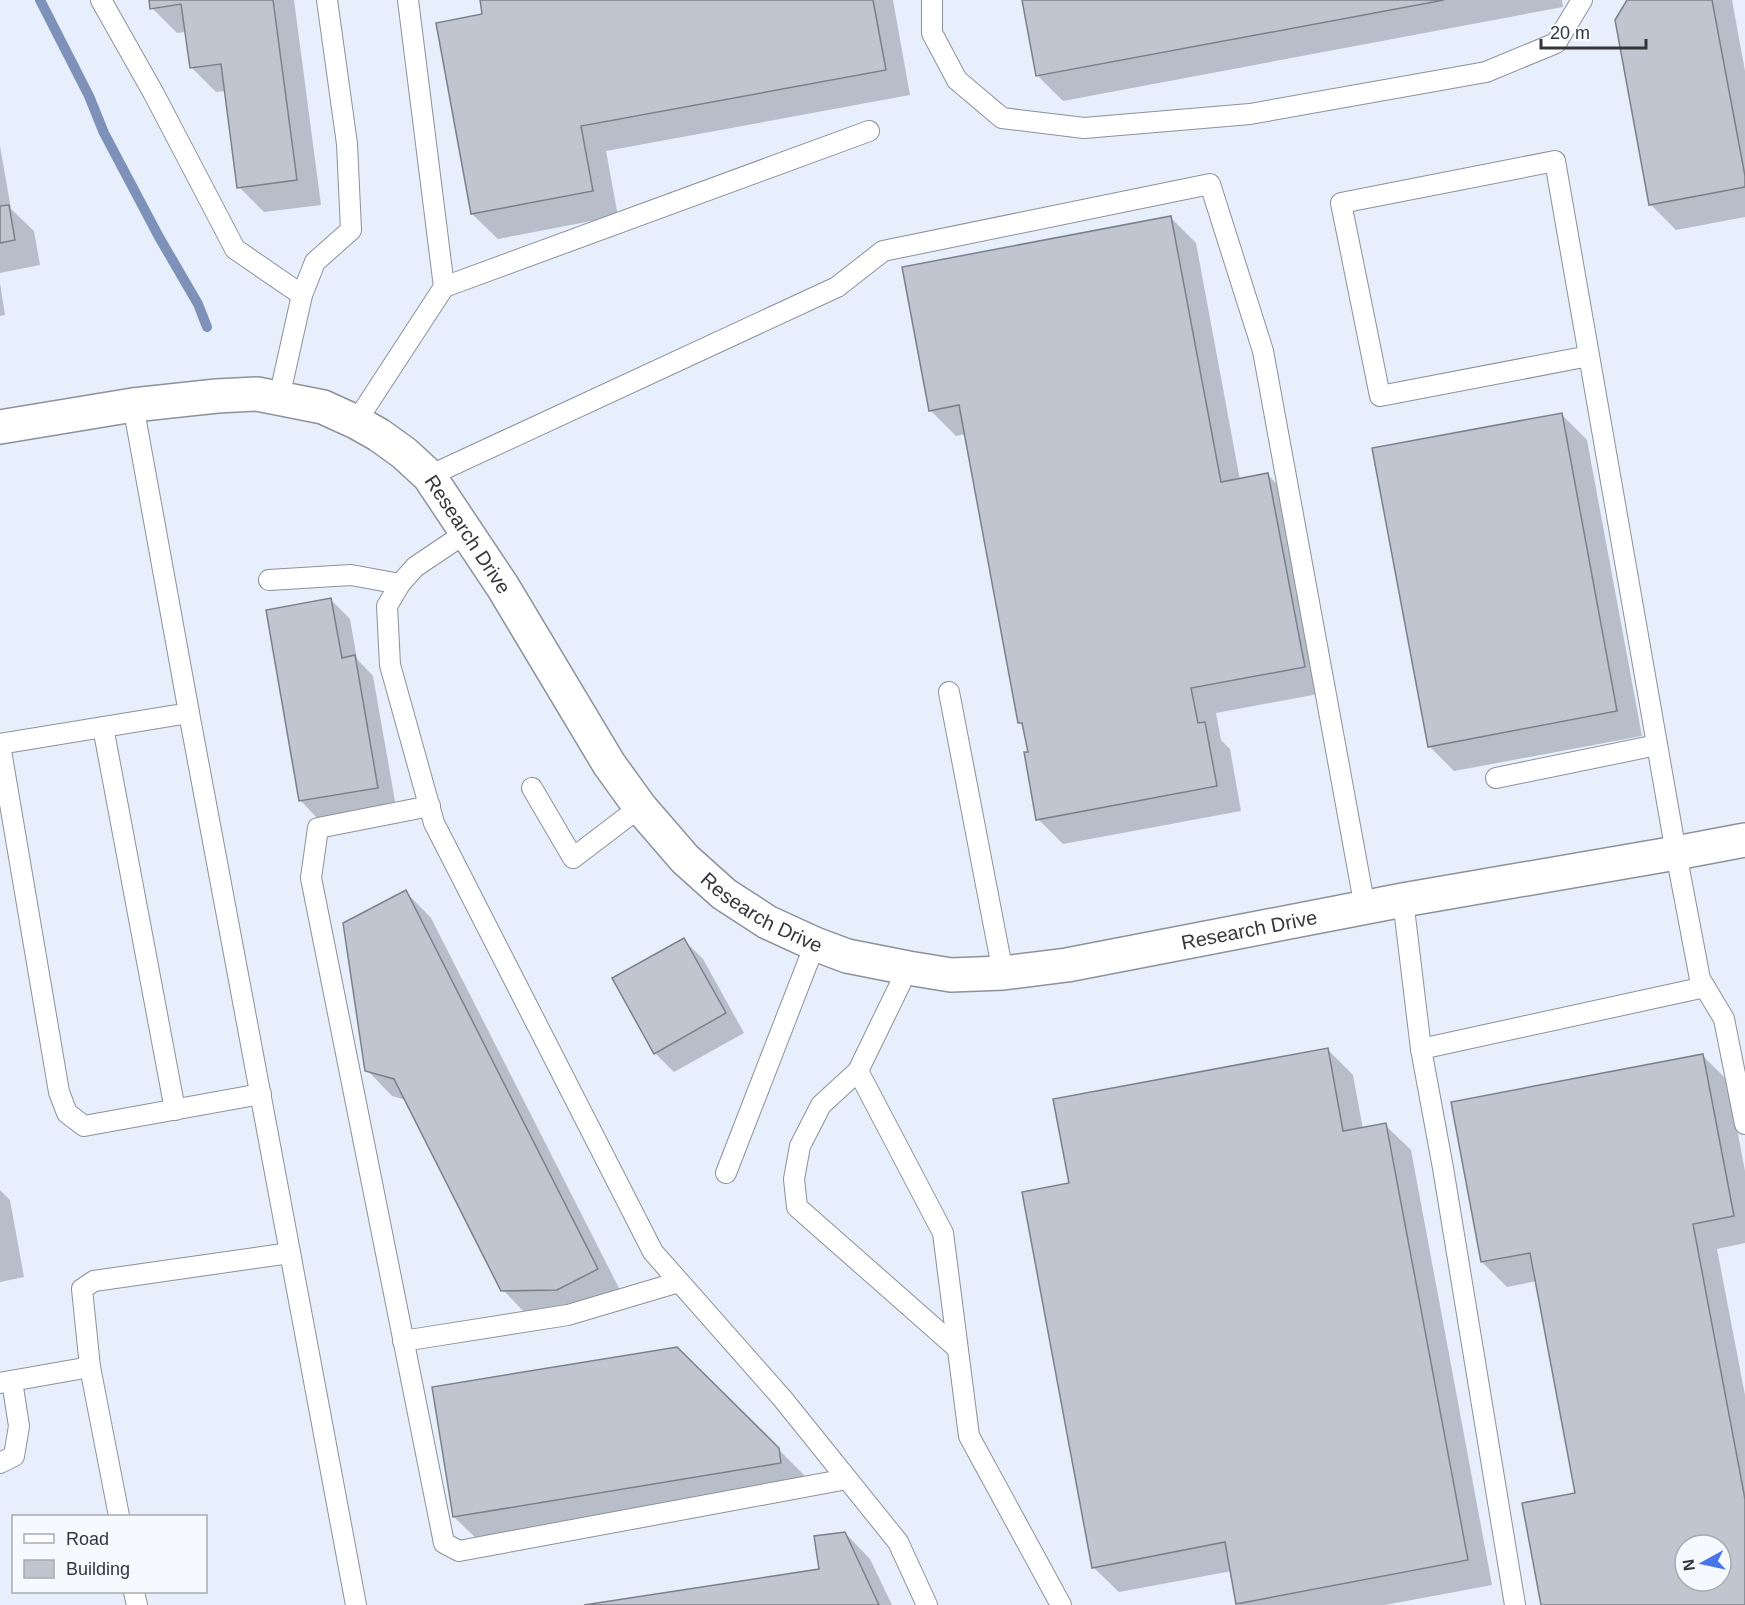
<svg xmlns="http://www.w3.org/2000/svg" width="1745" height="1605" viewBox="0 0 1745 1605" font-family="Arial,sans-serif">
  <rect width="100%" height="100%" fill="#f6f9fd"/>
  <!-- built -->
  <path fill="#e7eefc" fill-rule="evenodd" d="M 0,0 L 1745,0 L 1745,1605 L 0,1605 ZM 14,1516 L 206,1516 L 206,1592 L 14,1592 ZM 1685,1545 L 1721,1545 L 1721,1581 L 1685,1581 Z"/>
  <!-- shadow -->
  <g fill="#0003" fill-rule="evenodd">
    <path d="M 151,0 L 294,0 L 321,205 L 264,212 L 239,187 L 226,91 L 216,92 L 191,67 L 186,32 L 177,33 L 152,8 Z"/>
    <path d="M 481,0 L 893,0 L 910,95 L 606,151 L 618,216 L 498,239 L 472,214 L 484,15 Z"/>
    <path d="M 1024,0 L 1562,0 L 1563,7 L 1063,101 L 1038,76 Z"/>
    <path d="M 1628,0 L 1732,0 L 1745,71 L 1745,217 L 1676,230 L 1651,205 Z"/>
    <path d="M 0,146 L 11,209 L 34,231 L 40,265 L 0,273 Z"/>
    <path d="M 1171,218 L 1196,243 L 1240,480 L 1268,475 L 1293,500 L 1329,692 L 1216,713 L 1221,740 L 1230,749 L 1241,811 L 1063,844 L 1038,819 L 1030,753 L 1025,728 L 1020,722 L 966,434 L 956,436 L 930,410 Z"/>
    <path d="M 0,283 L 5,315 L 0,316 Z"/>
    <path d="M 1561,414 L 1587,440 L 1642,736 L 1454,771 L 1429,746 Z"/>
    <path d="M 331,600 L 350,619 L 357,659 L 373,676 L 396,807 L 319,820 L 300,800 Z"/>
    <path d="M 406,892 L 431,918 L 622,1294 L 528,1316 L 503,1290 L 406,1100 L 392,1096 L 367,1070 Z"/>
    <path d="M 684,940 L 703,959 L 744,1033 L 674,1072 L 655,1053 Z"/>
    <path d="M 1328,1050 L 1353,1075 L 1363,1129 L 1385,1125 L 1411,1150 L 1492,1585 L 1385,1605 L 1240,1605 L 1238,1603 L 1232,1571 L 1119,1592 L 1093,1567 L 1071,1184 Z"/>
    <path d="M 1703,1056 L 1728,1081 L 1745,1171 L 1745,1243 L 1717,1249 L 1745,1395 L 1745,1605 L 1543,1605 L 1577,1494 L 1537,1281 L 1507,1287 L 1482,1262 ZM 1685,1545 L 1721,1545 L 1721,1581 L 1685,1581 Z"/>
    <path d="M 0,1190 L 10,1200 L 24,1277 L 0,1282 Z"/>
    <path d="M 677,1348 L 804,1475 L 806,1488 L 480,1542 L 454,1517 Z"/>
    <path d="M 845,1533 L 870,1559 L 892,1605 L 594,1605 L 820,1570 Z"/>
  </g>
  <g fill="none" stroke-linecap="round" stroke-linejoin="round">
    <!-- stream -->
    <path stroke="#7e91b9" stroke-width="10" d="M 40,0 L 89,96 L 104,133 L 159,237 L 198,304 L 207,327"/>
  </g>
  <!-- building -->
  <g fill="#c0c5d0" stroke="#7c808a" stroke-width="1.5" fill-rule="evenodd">
    <path d="M 149,0 L 273,0 L 297,180 L 237,188 L 221,64 L 190,68 L 181,4 L 150,9 Z"/>
    <path d="M 480,0 L 873,0 L 886,70 L 581,126 L 593,191 L 471,214 L 436,23 L 482,14 Z"/>
    <path d="M 1022,0 L 1444,0 L 1036,76 Z"/>
    <path d="M 1627,0 L 1712,0 L 1745,176 L 1745,187 L 1649,205 L 1615,20 Z"/>
    <path d="M 9,205 L 15,240 L 0,243 L 0,206 Z"/>
    <path d="M 1171,216 L 1221,482 L 1268,473 L 1305,667 L 1191,688 L 1198,723 L 1205,722 L 1217,786 L 1036,820 L 1024,752 L 1028,752 L 1022,723 L 1018,723 L 959,405 L 929,411 L 902,267 Z"/>
    <path d="M 1562,413 L 1617,711 L 1428,747 L 1372,448 Z"/>
    <path d="M 331,598 L 342,658 L 355,655 L 378,788 L 299,801 L 266,610 Z"/>
    <path d="M 406,890 L 598,1269 L 557,1290 L 501,1291 L 394,1079 L 365,1071 L 343,923 Z"/>
    <path d="M 684,938 L 726,1013 L 654,1054 L 612,978 Z"/>
    <path d="M 1328,1048 L 1343,1131 L 1386,1123 L 1468,1560 L 1236,1604 L 1225,1542 L 1092,1568 L 1022,1192 L 1069,1183 L 1053,1099 Z"/>
    <path d="M 1703,1054 L 1734,1216 L 1693,1224 L 1745,1499 L 1745,1605 L 1541,1605 L 1522,1503 L 1575,1493 L 1530,1253 L 1481,1262 L 1451,1102 ZM 1685,1545 L 1721,1545 L 1721,1581 L 1685,1581 Z"/>
    <path d="M 677,1347 L 779,1448 L 781,1463 L 453,1517 L 432,1387 Z"/>
    <path d="M 845,1532 L 879,1605 L 584,1605 L 819,1569 L 814,1536 Z"/>
  </g>
  <g fill="none" stroke-linecap="round" stroke-linejoin="round">
    <defs>
      <g id="service">
        <path d="M 101,0 L 154,94 L 235,249 L 302,295"/>
        <path d="M 932,0 L 932,33 L 957,80 L 1002,118 L 1084,128 L 1250,114 L 1486,72 L 1556,43 L 1582,0"/>
        <path d="M 444,287 L 869,131"/>
        <path d="M 1589,356 L 1380,396 L 1341,203 L 1555,161 L 1676,853 L 1700,979 L 1724,1019 L 1745,1124"/>
        <path d="M 279,398 L 302,295 L 315,262 L 351,230 L 347,144 L 327,0"/>
        <path d="M 133,405 L 189,713 L 356,1605"/>
        <path d="M 356,422 L 444,287 L 408,0"/>
        <path d="M 429,476 L 837,287 L 883,251 L 1210,184 L 1263,351 L 1365,908"/>
        <path d="M 467,532 L 415,567 L 400,584 L 387,606 L 390,665 L 434,823 L 653,1252 L 782,1398 L 898,1542 L 927,1605"/>
        <path d="M 269,580 L 351,575 L 400,584"/>
        <path d="M 949,692 L 1003,973"/>
        <path d="M 103,727 L 175,1110"/>
        <path d="M 0,744 L 189,713"/>
        <path d="M 0,745 L 59,1092 L 67,1113 L 84,1126 L 261,1094"/>
        <path d="M 1496,778 L 1657,745"/>
        <path d="M 532,788 L 573,858 L 640,807"/>
        <path d="M 430,806 L 318,828 L 311,878 L 444,1543 L 459,1551 L 847,1479"/>
        <path d="M 1403,900 L 1421,1049 L 1443,1168 L 1515,1605"/>
        <path d="M 908,968 L 858,1071 L 943,1233 L 969,1436 L 1061,1605"/>
        <path d="M 1421,1049 L 1705,987"/>
        <path d="M 858,1071 L 821,1105 L 800,1146 L 794,1179 L 797,1207 L 957,1348"/>
        <path d="M 726,1173 L 815,944"/>
        <path d="M 403,1341 L 568,1315 L 679,1282"/>
        <path d="M 90,1367 L 82,1289 L 94,1281 L 290,1253"/>
        <path d="M 0,1383 L 90,1367 L 119,1516"/>
        <path d="M 0,1463 L 14,1456 L 19,1426 L 12,1381"/>
        <path d="M 134,1592 L 137,1605"/>
      </g>
      <g id="minor">
        <path id="s1" d="M 0,427 L 133,405 L 217,396 L 257,394 L 323,407 L 356,422 L 379,435 L 404,453 L 429,476 L 503,587 L 609,764 L 640,807 L 685,859 L 724,894 L 767,922 L 815,944 L 847,956 L 908,968 L 951,975 L 1003,973 L 1067,965 L 1403,900 L 1676,853 L 1745,840"/>
      </g>
    </defs>
    <!-- service casing -->
    <use href="#service" stroke="#8c919b" stroke-width="22"/>
    <!-- minor casing -->
    <use href="#minor" stroke="#8c919b" stroke-width="36"/>
    <!-- service -->
    <use href="#service" stroke="#fff" stroke-width="20"/>
    <!-- minor -->
    <use href="#minor" stroke="#fff" stroke-width="33"/>
  </g>
  <g text-anchor="middle" stroke-width="4.5" stroke-linejoin="round" paint-order="stroke">
    <!-- street labels -->
    <g font-size="20" fill="#34363a" stroke="#f6f9fd">
      <text dy="7" stroke="none"><textPath href="#s1" startOffset="524">Research Drive</textPath></text>
      <text dy="7" stroke="none"><textPath href="#s1" startOffset="1010">Research Drive</textPath></text>
      <text dy="7" stroke="none"><textPath href="#s1" startOffset="1514">Research Drive</textPath></text>
    </g>
  </g>
  <!-- legend -->
  <rect x="12" y="1515" width="195" height="78" fill="#f6f9fd" stroke="#a8abaf" stroke-width="1.5"/>
  <rect x="24" y="1534" width="30" height="9" fill="#ffffff" stroke="#a8abaf" stroke-width="1.5"/>
  <text x="66" y="1545" font-size="18" fill="#34363a">Road</text>
  <rect x="24" y="1560" width="30" height="18" fill="#c0c5d0" stroke="#a8abaf" stroke-width="1.5"/>
  <text x="66" y="1575" font-size="18" fill="#34363a">Building</text>
  <!-- north arrow -->
  <g transform="translate(1703 1563) rotate(262)"><circle r="28" fill="#f6f9fd" stroke="#a8abaf" stroke-width="1.5"/>
  <path d="M0-4.5L10 22L0 15L-10 22Z" fill="#4876e8"/>
  <text y="-9" font-size="16" font-weight="bold" text-anchor="middle" fill="#34363a">N</text>
  </g>
  <!-- scale -->
  <path d="M1541 39v9h105v-9" fill="none" stroke="#34363a" stroke-width="3"/>
  <text x="1550" y="39" font-size="18" fill="#34363a" stroke="#f6f9fd" stroke-width="4.5" paint-order="stroke">20 m</text>
</svg>
